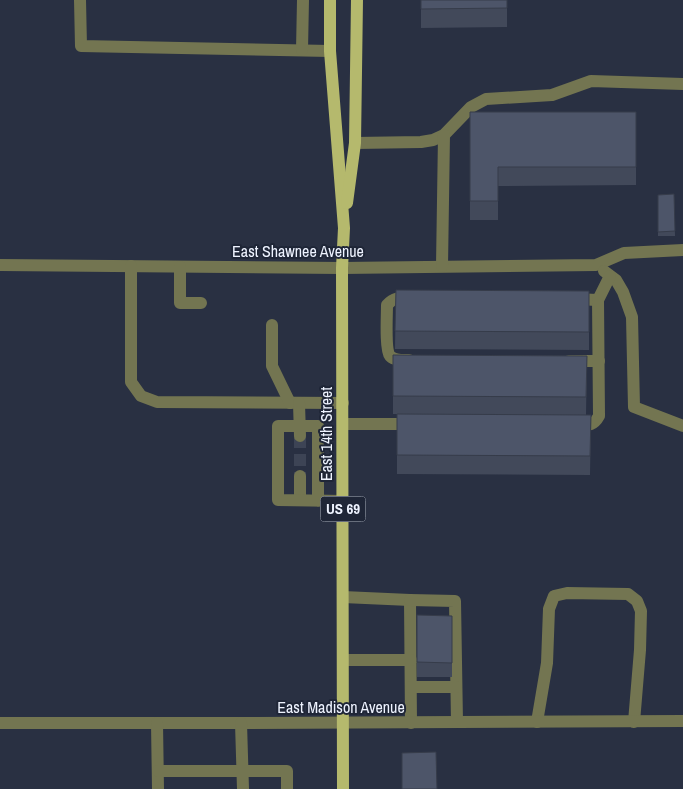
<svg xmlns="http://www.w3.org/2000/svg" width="683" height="789" font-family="'Archivo Narrow',sans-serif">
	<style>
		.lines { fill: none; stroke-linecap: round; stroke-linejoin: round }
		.minor-tunnel { stroke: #3d4455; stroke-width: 12; stroke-dasharray: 12 6; stroke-linecap: butt }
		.minor { stroke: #737551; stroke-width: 12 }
		.major { stroke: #b5b96d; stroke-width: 12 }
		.wall { fill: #42495a }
		.building { fill: #4d5569; stroke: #363c4a }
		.labels { text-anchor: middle; stroke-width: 4; stroke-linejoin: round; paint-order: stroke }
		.shield { fill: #1f2637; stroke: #b0b6c3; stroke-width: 1 }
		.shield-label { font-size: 15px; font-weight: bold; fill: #eef3ff }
		.street-label { font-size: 16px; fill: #eef3ff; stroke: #1f2637 }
	</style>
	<rect width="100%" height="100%" fill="#293042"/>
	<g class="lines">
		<path class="minor-tunnel" d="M300 436V476"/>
		<g class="minor">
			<path d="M80 0 81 46 330 51"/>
			<path d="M302 50 303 0"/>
			<path d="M355 143 421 142 433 140 444 135 471 107 486 99 552 95 591 81 683 84"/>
			<path d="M0 265 342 268 596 265 624 253 683 250"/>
			<path d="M131 266V382L141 396 157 402 343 403"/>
			<path d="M442 266 444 135"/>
			<path d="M180 267V303H201"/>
			<path d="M604 271 616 280 623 292 632 317 634 407 683 426"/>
			<path d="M573 299 598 300"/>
			<path d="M272 325V366L290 403"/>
			<path d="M409 360C403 360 395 361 390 356 385 350 387 314 387 305 395 296 402 298 413 298"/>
			<path d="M569 361H599"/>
			<path d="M299 403 300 436"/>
			<path d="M343 424H413"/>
			<path d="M575 425C587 425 593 427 599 416L598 300 610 276"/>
			<path d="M300 476V500"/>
			<path d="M318 501V426H278V500L343 501"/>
			<path d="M343 597 410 600 411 723"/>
			<path d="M410 600 455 601 457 722"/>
			<path d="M343 660H411"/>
			<path d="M411 687H456"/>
			<path d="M537 722 547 663 549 609 554 596 567 593 628 594 637 601 641 611 640 650 634 722"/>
			<path d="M0 723H241L683 721"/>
			<path d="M157 723 158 789"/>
			<path d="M241 723 243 789"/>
			<path d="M158 771H287V789"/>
		</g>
		<g class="major">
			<path d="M330 0V51L344 228 342 268 343 789"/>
			<path d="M347 203 355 143 357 0"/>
		</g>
	</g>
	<g class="wall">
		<path d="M421 0H507V27L421 28Z"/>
		<path d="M470 112H636V185L498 186V220H470Z"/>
		<path d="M674 194 675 236H658V195Z"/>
		<path d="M396 290 589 291V350L395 349Z"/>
		<path d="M393 355 587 356 586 415H591L590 475 397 474V414H393Z"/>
		<path d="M417 615 452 616V677H417Z"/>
	</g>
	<g class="building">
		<path d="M421 0H507V8L421 9Z"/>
		<path d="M470 112H636V167H498V201H470Z"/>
		<path d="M674 194 675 231 658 232V195Z"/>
		<path d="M396 290 589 291V332L395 331Z"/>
		<path d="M393 355 587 356 586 397 393 396Z"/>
		<path d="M397 414 591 415 590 456 397 455Z"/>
		<path d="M417 615 452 616V663L417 662Z"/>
		<path d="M436 752 437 789H402V753Z"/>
	</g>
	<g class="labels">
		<rect class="shield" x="320.5" y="496.5" width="45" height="25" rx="4"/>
		<g class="shield-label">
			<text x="343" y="514">US 69</text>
		</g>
		<g class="street-label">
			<text x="298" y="257">East Shawnee Avenue</text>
			<text transform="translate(326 434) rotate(-90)" y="6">East 14th Street</text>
			<text x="341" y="713">East Madison Avenue</text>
		</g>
	</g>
</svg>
